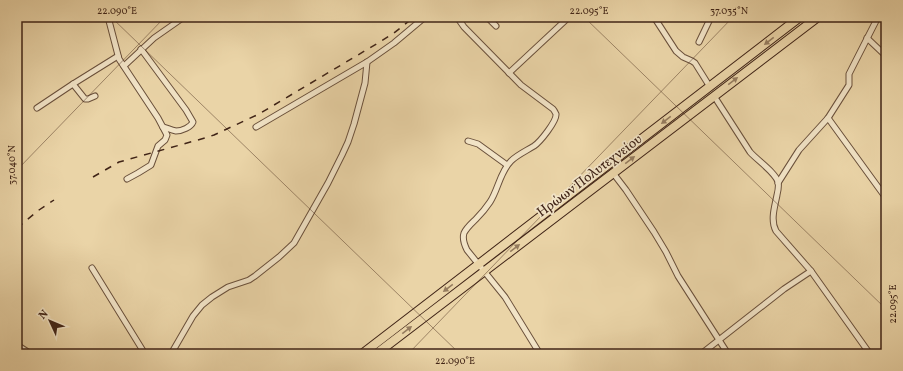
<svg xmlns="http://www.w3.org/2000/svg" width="903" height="371" font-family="Vollkorn,serif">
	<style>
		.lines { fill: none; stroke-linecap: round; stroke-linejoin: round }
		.minor-casing { stroke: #6a503b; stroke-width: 7 }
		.primary-casing { stroke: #402417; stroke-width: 10 }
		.minor { stroke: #f1e3c6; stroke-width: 5 }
		.primary { stroke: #ead4a7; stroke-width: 8 }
		.rail { stroke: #402417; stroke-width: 1.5; stroke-dasharray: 7 7; stroke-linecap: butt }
		.oneway { fill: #957c5f }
		.ticks { fill: none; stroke: #402417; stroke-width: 1; stroke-opacity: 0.45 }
		.labels { text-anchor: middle; stroke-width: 3.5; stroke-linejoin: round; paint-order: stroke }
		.street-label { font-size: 14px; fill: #402417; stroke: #f1e3c6 }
		.neatline { fill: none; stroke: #402417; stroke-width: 1.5 }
		.ticks-label { font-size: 10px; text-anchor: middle; fill: #402417 }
	</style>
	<rect width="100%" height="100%" fill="#ead4a7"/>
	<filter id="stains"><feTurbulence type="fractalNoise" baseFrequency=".005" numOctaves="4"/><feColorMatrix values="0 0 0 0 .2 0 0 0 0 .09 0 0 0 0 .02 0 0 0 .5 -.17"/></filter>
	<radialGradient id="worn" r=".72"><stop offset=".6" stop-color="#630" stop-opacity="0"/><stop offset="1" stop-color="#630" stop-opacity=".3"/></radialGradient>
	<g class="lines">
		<defs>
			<g id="minor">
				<path d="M108 17 119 59 158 118 167 135 165 140 158 146 151 165 138 173 127 179"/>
				<path d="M457 17 464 27 521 85 553 109C554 110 555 112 556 114 557 121 540 142 534 146 526 151 517 155 511 161 500 172 498 190 490 202 486 208 481 214 476 219 472 223 467 227 464 233 462 239 464 244 467 250L505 297 540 354"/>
				<path d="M487 17 496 26"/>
				<path d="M654 17 676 51 683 57 692 61 695 63 710 87"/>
				<path d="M867 38 886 56"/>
				<path d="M699 42 711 17"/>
				<path d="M141 49 186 110 193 122C191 127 182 131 176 131 171 130 167 128 163 127"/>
				<path d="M124 66 154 38 184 17"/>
				<path d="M509 73 569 17"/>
				<path d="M73 84 85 99H88L95 96"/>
				<path d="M714 96 750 152C757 160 776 173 778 182 779 186 778 191 777 195 775 206 770 220 776 231L811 271 870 354"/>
				<path d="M37 108 73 84 118 56"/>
				<path d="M828 118 886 198"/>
				<path d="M256 127 367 62 394 43 425 17"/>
				<path d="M468 141 478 144 507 165"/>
				<path d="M613 173 626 190 654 232 666 252 678 276 728 354"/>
				<path d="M778 183 799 150 828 118 849 85V74L878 17"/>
				<path d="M92 268 145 354"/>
				<path d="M17 345 31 354"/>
				<path d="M171 354 193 316 202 305 212 297 228 287 249 280 255 276 279 257 294 243 328 183 342 155 348 142 354 124 365 83 367 62"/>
				<path d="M701 354 784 289 811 271"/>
			</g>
			<g id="primary">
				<path d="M362 354 800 17"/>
				<path d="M376 354 818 17"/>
			</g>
		</defs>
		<use href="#minor" class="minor-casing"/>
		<use href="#primary" class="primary-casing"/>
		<use href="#minor" class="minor"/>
		<use href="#primary" class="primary"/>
		<g class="rail">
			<path d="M93 177 119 162 205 138 214 135 259 114 378 43 394 33 414 17"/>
			<path d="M17 228 39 210 54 200"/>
		</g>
	</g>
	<defs><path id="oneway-solid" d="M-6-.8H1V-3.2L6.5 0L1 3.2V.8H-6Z"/></defs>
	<g class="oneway">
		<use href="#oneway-solid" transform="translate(769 41) rotate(142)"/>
		<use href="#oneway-solid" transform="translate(733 81) rotate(-37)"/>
		<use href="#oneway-solid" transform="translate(666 120) rotate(142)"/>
		<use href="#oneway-solid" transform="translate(630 160) rotate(-37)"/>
		<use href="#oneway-solid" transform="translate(515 248) rotate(-37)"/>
		<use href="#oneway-solid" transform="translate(448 288) rotate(143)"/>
		<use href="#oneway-solid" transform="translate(407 330) rotate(-38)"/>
	</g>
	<path class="ticks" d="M111 17 460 354M584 17 886 309M17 170 165 17M408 354 733 17"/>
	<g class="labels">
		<g class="street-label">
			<text transform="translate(589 175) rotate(-37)" y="5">Ηρώων Πολυτεχνείου</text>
		</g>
	</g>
	<rect width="903" height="371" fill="none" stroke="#ead4a7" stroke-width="44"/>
	<g transform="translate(50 321) rotate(314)" stroke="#f1e3c6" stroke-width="3" paint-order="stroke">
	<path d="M0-3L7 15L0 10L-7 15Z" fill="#402417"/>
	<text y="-6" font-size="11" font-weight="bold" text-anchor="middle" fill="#402417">N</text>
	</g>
	<rect x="22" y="22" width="859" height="327" class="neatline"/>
	<g class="ticks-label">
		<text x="117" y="14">22.090°E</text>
		<text x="589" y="14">22.095°E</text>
		<text x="729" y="14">37.035°N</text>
		<text transform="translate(11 165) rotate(-90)" y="4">37.040°N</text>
		<text transform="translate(892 304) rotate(-90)" y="4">22.095°E</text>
		<text x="455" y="364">22.090°E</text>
	</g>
	<rect width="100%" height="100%" filter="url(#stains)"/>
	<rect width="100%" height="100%" fill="url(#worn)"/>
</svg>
